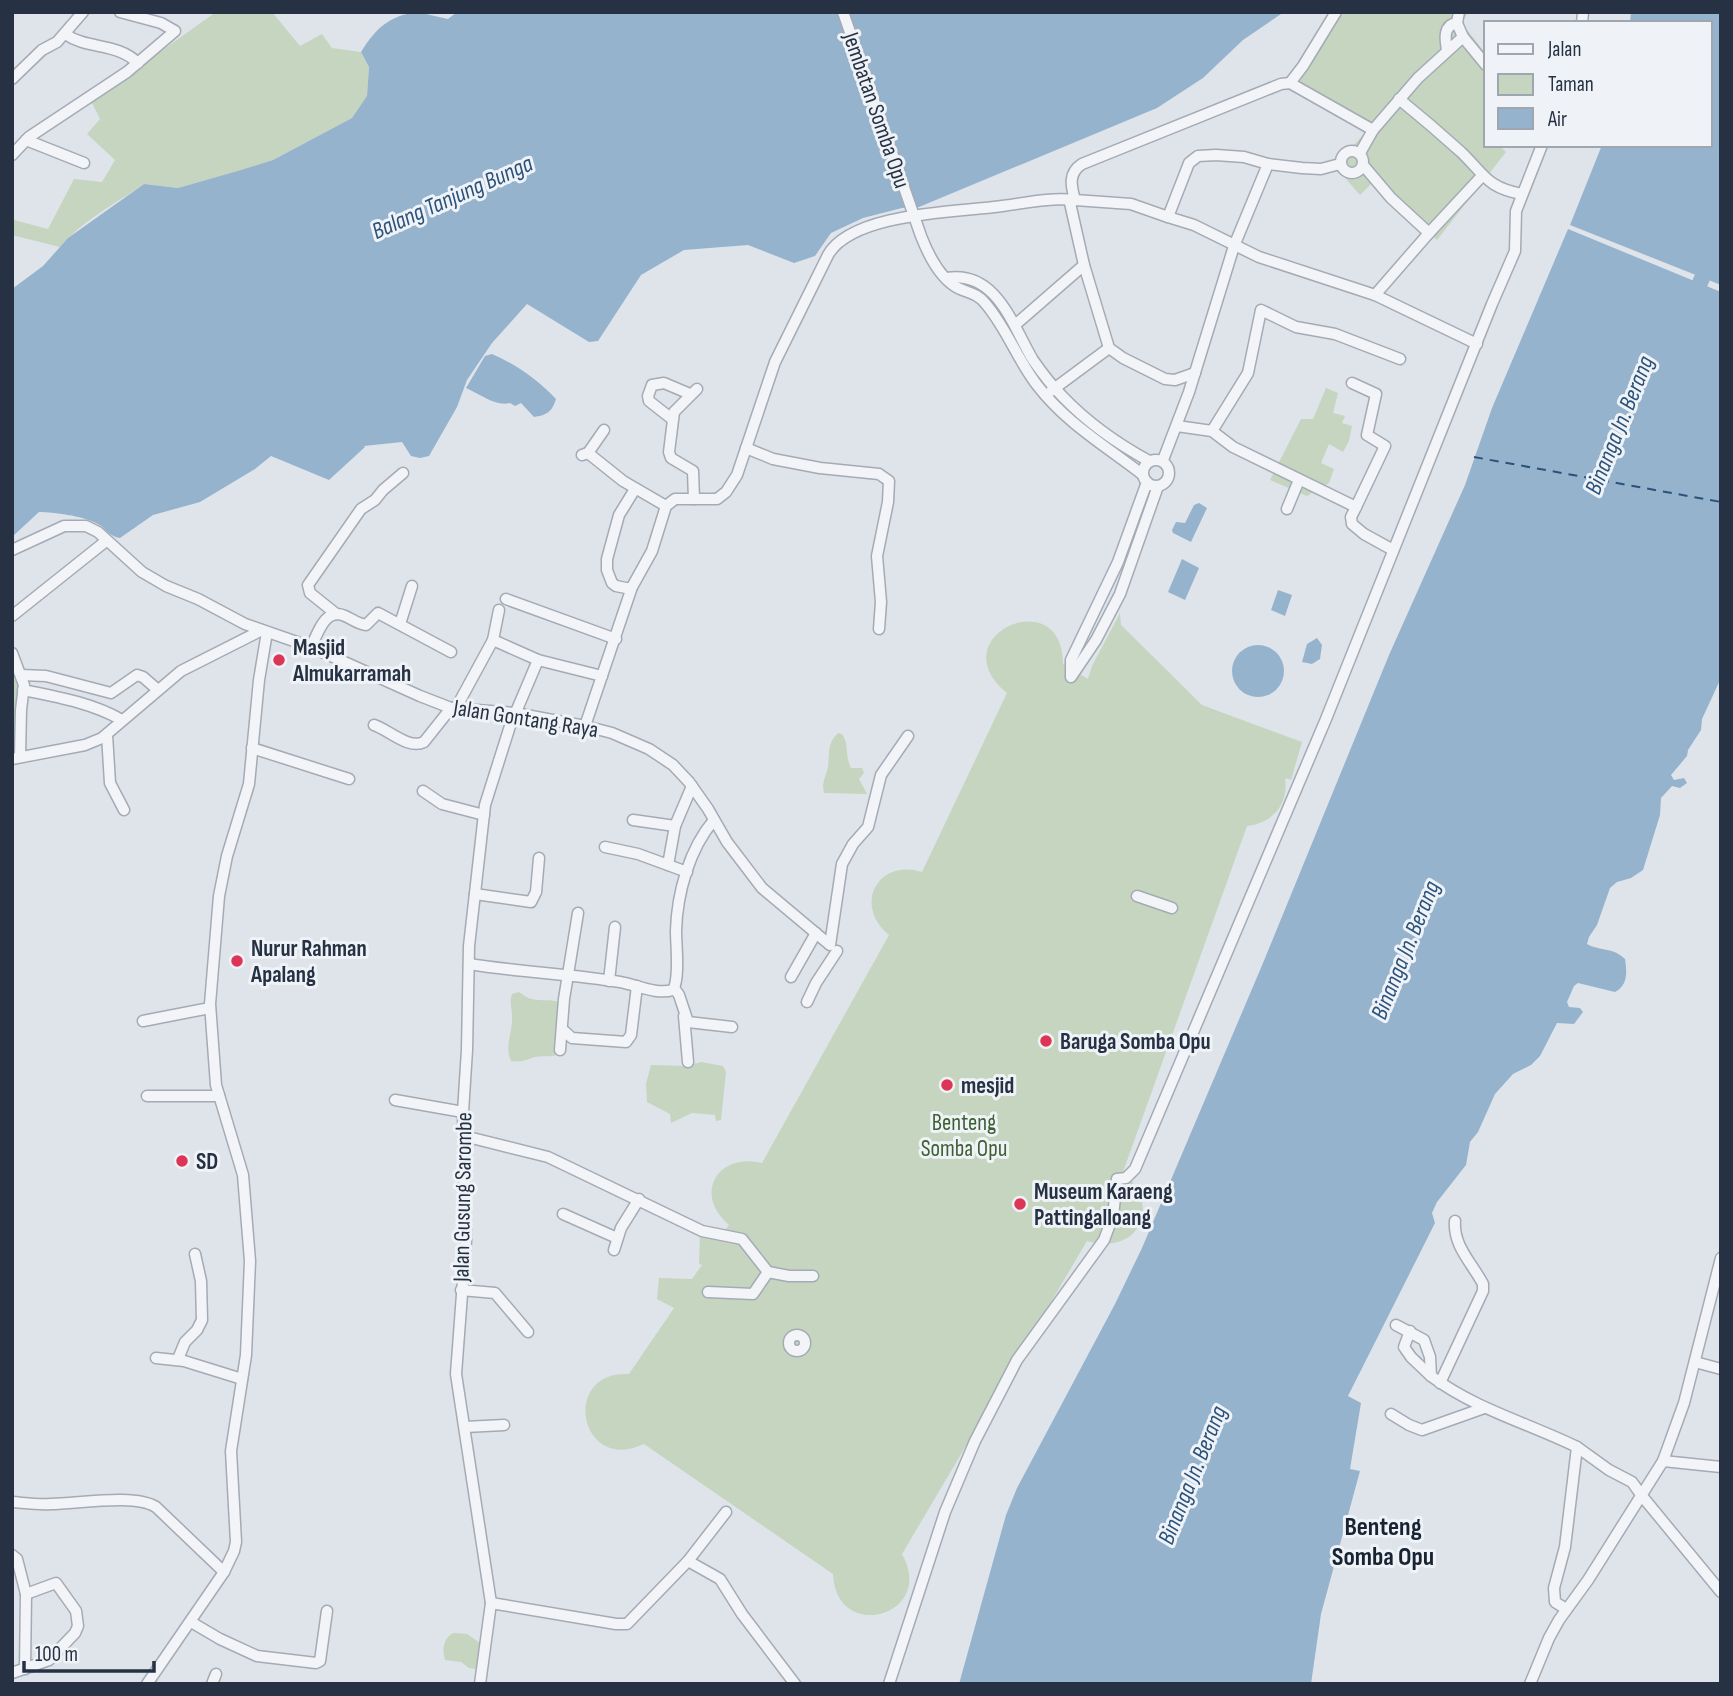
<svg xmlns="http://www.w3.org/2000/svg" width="1733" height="1696" font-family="'Sofia Sans Condensed',sans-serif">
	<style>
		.green { fill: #c5d5bf }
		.water { fill: #96b3ce }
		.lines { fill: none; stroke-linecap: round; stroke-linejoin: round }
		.river { stroke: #96b3ce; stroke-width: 16 }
		.ferry { stroke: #2b527b; stroke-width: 2; stroke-dasharray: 9 7; stroke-linecap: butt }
		.minor-casing { stroke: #a4abb5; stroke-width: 13 }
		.minor { stroke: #f2f4f8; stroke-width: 10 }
		.poi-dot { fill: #dd3556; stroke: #eff3f7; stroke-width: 2.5 }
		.labels { text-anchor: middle; stroke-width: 6; stroke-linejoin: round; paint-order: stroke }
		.street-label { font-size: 23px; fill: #263243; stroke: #eff3f7 }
		.poi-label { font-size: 23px; font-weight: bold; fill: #263243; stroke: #eff3f7; text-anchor: start }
		.park-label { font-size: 23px; fill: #3c6032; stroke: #eff3f7 }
		.water-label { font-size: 24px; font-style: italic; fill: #2b527b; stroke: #eff3f7 }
		.quarter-label { font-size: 26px; font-weight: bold; fill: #182333; stroke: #eff3f7 }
	</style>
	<rect width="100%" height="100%" fill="#dfe4ea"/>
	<g class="green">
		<path d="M216 12H272L300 46 322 34 332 48 361 52 369 67 367 97 352 118 273 160 241 170 178 188 144 184C116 203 82 221 60 247L12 235 14 220 48 229 74 179 102 182 115 160 87 134 100 119 91 101Z"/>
		<path d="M1342 12H1469L1461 22 1486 54V145H1499L1506 152 1437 240 1375 180 1360 195 1339 171 1335 156 1353 146 1365 133 1295 89Z"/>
		<path d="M1326 388 1338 393 1333 413 1345 416 1342 423 1352 426 1349 441 1343 452 1329 444 1321 463 1334 469 1329 483 1307 496 1270 480 1301 419H1313Z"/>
		<path d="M1120 613 1121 625 1202 705 1302 742 1291 780 1285 778C1289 804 1273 823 1247 826L1123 1172C1163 1207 1138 1256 1087 1241L902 1554C937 1616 836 1644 833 1574L644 1444C579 1475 560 1370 629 1374L674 1308 657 1299 659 1278 692 1279 702 1265 699 1264 700 1233 721 1236 729 1225C693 1195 717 1152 762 1163L889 935C853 906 877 858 922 872L1007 693C938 637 1063 580 1063 664L1088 679 1092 666Z"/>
		<path d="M12 676 22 689 19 754 12 760Z"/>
		<path d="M838 733 842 734C850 746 844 754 851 768H862L864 773 859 779 867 794 824 793C822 784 824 780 827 771 831 757 825 745 838 733Z"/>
		<path d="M519 992C536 1006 545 996 562 1003L559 1054C550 1058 543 1055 535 1057 525 1059 524 1063 511 1061 504 1045 513 1033 512 1016 512 1008 509 1002 512 994Z"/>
		<path d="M701 1062 723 1066 726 1072 721 1120 716 1121 715 1115 692 1113 671 1123 670 1114 647 1102 646 1084 651 1065 686 1066Z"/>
		<path d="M453 1633 467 1634 480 1643 482 1648 477 1669 469 1668 461 1662 445 1660C442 1649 443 1639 453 1633Z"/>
	</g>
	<g class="water">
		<path d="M417 12 448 19 457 12H1284L1243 40 1203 78 1157 108 919 207 902 208 863 218 831 233 815 256 794 263 748 245 684 250 641 275 598 341 589 342 527 304 492 343 467 380 457 407 429 456 420 458 411 456 402 442 364 446 365 447 329 480 271 456 255 469 200 502 153 515 120 538C106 535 107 528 96 523 82 516 54 512 39 512L12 537V289L43 266 68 238 144 184 178 188 241 170 273 160 352 118 367 96 369 67 361 52C376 28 389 16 417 12Z"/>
		<path d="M1631 12H1721V285L1570 225 1602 145H1710V23H1630Z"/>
		<path d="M1568 229 1721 292V678L1702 719 1701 730 1688 750 1687 756 1671 775 1674 780 1684 778 1687 783 1680 788 1672 786 1661 798 1660 815 1643 870 1631 878 1617 882 1610 888 1597 925 1589 937 1587 944C1599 951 1613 947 1625 959 1627 972 1628 985 1615 992L1578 983 1574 986 1567 1002 1569 1007 1580 1008 1583 1012 1574 1024 1557 1023 1540 1056 1531 1065 1513 1074 1495 1094 1478 1132 1470 1142 1466 1165 1437 1202 1432 1213 1435 1223 1348 1396 1361 1403 1350 1469 1360 1471 1321 1614 1311 1684H959L1006 1515 1017 1488 1115 1304 1142 1248 1263 963 1389 655 1465 485 1492 408Z"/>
		<path d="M492 354C517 365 537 379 556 399 552 412 547 415 534 417L521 403 515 406 510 403C496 407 480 394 466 388L485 356Z"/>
		<path d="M1199 503 1207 508 1191 542 1173 533 1172 530 1176 522 1185 523 1194 505Z"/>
		<path d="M1182 559 1199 568 1185 600 1168 592Z"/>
		<path d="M1278 590 1292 595 1285 616 1271 610Z"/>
		<path d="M1317 638 1322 645 1320 659 1312 664 1302 662 1307 644Z"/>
		<circle cx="1258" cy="671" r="26"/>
	</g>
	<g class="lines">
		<path class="river" d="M1692 302 1721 233"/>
		<path class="ferry" d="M1474 457 1721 502"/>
		<defs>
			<g id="minor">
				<path d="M843 12 921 236C928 254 939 278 958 288 968 293 977 293 985 303 1006 327 1017 359 1037 385 1066 423 1106 446 1143 475"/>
				<path d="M1459 12 1457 23 1463 37"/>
				<path d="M1582 23 1583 12"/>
				<path d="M65 34C88 50 116 42 138 63"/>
				<path d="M1447 50C1445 39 1443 25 1457 23"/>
				<path d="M12 79 42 50 57 42 83 12"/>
				<path d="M1290 83 1303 66 1336 12"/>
				<path d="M1399 99C1420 116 1441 134 1461 152 1484 174 1487 188 1522 194"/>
				<path d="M26 140 84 163"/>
				<circle cx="1352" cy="162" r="11"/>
				<path d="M1360 153 1373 130"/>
				<path d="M12 155 29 137 127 72 175 31 161 23 120 12"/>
				<path d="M1168 217 1194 225 1259 257 1375 295 1429 233 1391 198 1363 165"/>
				<path d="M1429 233 1482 176"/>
				<path d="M947 278C997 270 1013 327 1033 360 1042 373 1052 386 1063 397 1088 423 1118 444 1149 461"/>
				<path d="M1375 295 1477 344"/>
				<path d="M1015 325 1084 265"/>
				<path d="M1195 373 1175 380 1165 379 1123 358 1109 348 1084 265 1070 203 1075 200 1131 204 1168 217 1189 163 1198 156 1216 155 1244 157 1268 164 1302 168 1321 169 1340 164"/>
				<path d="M1352 383 1376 394 1367 435 1385 446 1356 507"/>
				<path d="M1051 391 1109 348"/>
				<path d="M672 419 649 401 648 396 652 385 664 383 690 394"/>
				<path d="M1177 426 1212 431 1233 447 1356 507 1351 517 1352 524 1364 534 1393 550"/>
				<path d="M1212 431 1248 373 1261 310 1296 327 1335 334 1400 359"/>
				<path d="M746 448 773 459 820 468 879 474 889 481 888 502 877 556 881 602 879 629"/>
				<path d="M588 453 604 430"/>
				<path d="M582 455 588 453 623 481 666 506"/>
				<circle cx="1156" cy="473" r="13"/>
				<path d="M1163 460 1189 392 1234 246 1268 164"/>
				<path d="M694 499 693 471 671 458 669 452 674 412 697 389"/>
				<path d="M1287 509 1299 480"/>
				<path d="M12 550 64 526H86L98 532 142 572 166 586 198 599 245 624 311 647 420 696 451 708 515 713 585 726 612 733 649 749 673 765 689 782 708 809 727 842 762 888 830 945 842 864 853 844 868 827 881 775 908 736"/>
				<path d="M631 589 616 586 612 583 607 570V559L619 515 635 489"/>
				<path d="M506 599 616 639"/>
				<path d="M335 613 310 593 308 585 361 509 375 500 383 490 403 473"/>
				<path d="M12 616 106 541"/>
				<path d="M400 624 412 586"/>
				<path d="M493 640 499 610"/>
				<path d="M311 647C318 633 325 607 345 616 352 619 358 624 366 625L378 613 451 652"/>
				<path d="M12 653 24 685 21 710 20 756"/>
				<path d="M21 675 46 676 111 693 137 675 143 677 158 690"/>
				<path d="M1071 676V660L1118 562 1147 482"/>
				<path d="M1071 677 1096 640 1120 594 1158 486"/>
				<path d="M23 690C58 697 92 703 122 720"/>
				<path d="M456 708 493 640 538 660 602 676"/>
				<path d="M374 725C389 730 409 750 424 742L451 708"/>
				<path d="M585 726 632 587 652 551 666 506 675 499H717L726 492 737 475 775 362 828 255C851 214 951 212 994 207 1022 204 1047 197 1075 200 1071 186 1068 173 1082 164L1281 84 1290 83 1373 130 1418 78 1463 37 1486 65"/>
				<path d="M107 735 110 783 124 810"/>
				<path d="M252 748 349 779"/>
				<path d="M12 759 85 745 102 738 181 671 262 630"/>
				<path d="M423 791 442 804 484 815"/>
				<path d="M633 820 675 826"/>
				<path d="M605 847 638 854 687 872"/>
				<path d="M668 865 675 826 692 786"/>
				<path d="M475 894 531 902 536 892 539 858"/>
				<path d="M1137 896 1172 908"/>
				<path d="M469 964C519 972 570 974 620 982 637 985 656 995 673 990 680 978 676 946 676 931 677 894 689 849 714 820"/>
				<path d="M791 977 816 933"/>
				<path d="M609 981 615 927"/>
				<path d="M674 988 679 995 688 1022 732 1027"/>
				<path d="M807 1002 816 983 837 951"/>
				<path d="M684 1016 688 1062"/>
				<path d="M143 1021 210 1008"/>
				<path d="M563 1030 572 1038 626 1042 631 1035 637 986"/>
				<path d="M560 1050 564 999 578 913"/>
				<path d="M147 1096H219"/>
				<path d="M395 1100 463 1112"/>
				<path d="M464 1136 548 1157 702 1231 742 1239 768 1272 789 1276H813"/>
				<path d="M563 1214 617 1238"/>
				<path d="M614 1250 621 1228 639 1199"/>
				<path d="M461 1290 495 1293 528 1332"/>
				<path d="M708 1292 753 1294 768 1272"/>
				<path d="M1396 1325 1424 1340 1430 1357 1431 1376C1475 1409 1528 1423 1577 1447L1565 1547 1554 1588 1555 1602 1566 1609"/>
				<path d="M1410 1331 1404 1347 1411 1357 1431 1376"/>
				<circle cx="797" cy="1343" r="8"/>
				<path d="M156 1358 184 1361 242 1379"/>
				<path d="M178 1359 185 1342 197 1330 202 1320 201 1281 195 1254"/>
				<path d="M1695 1362 1721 1369"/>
				<path d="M1440 1383 1483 1291V1284C1472 1263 1453 1246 1455 1221"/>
				<path d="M1391 1414 1409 1425 1422 1430 1484 1408"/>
				<path d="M465 1427 504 1425"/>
				<path d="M1577 1447 1609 1470 1632 1482 1642 1496 1721 1592"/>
				<path d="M1663 1461 1721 1467"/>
				<path d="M12 1502C25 1503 38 1505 51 1504 77 1504 135 1493 156 1507L224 1572"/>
				<path d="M12 1555 17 1559 26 1594 25 1669"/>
				<path d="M688 1561 720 1579 742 1614 795 1684"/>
				<path d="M491 1603 616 1624H627L688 1561 726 1512"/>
				<path d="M191 1622 220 1639 257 1656 316 1663 320 1661 327 1611"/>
				<path d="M12 1673 49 1660 75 1633 78 1626 76 1611 56 1583 26 1594"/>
				<path d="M147 1684 224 1572 234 1551 236 1542 231 1451 246 1355 250 1261 243 1175 216 1085 210 1004 219 896 227 856 249 784 259 680 267 632"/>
				<path d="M212 1684 216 1674"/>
				<path d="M480 1684 491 1603 456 1374 466 1241 463 1112 467 1050 469 946 485 805 510 726 538 660"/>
				<path d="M889 1684 945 1512 975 1441 1017 1360 1104 1240 1113 1216 1117 1179 1126 1178 1135 1169 1326 719 1492 304 1515 251 1516 211 1542 145"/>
				<path d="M1530 1684 1549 1638 1559 1620 1588 1580 1663 1461 1684 1403 1721 1258"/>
			</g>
		</defs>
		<use href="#minor" class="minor-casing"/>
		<use href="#minor" class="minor"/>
	</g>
	<g class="poi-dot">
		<circle cx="279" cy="660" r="7"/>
		<circle cx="237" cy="961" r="7"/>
		<circle cx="1046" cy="1041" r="7"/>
		<circle cx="947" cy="1085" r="7"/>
		<circle cx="182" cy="1161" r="7"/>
		<circle cx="1020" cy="1204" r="7"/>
	</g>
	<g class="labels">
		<g class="street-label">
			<text transform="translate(877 110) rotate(71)" y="8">Jembatan Somba Opu</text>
			<text transform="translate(526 718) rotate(9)" y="8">Jalan Gontang Raya</text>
			<text transform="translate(462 1197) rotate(-89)" y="8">Jalan Gusung Sarombe</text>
		</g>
		<g class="poi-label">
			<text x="293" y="655">Masjid<tspan x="293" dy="26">Almukarramah</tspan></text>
			<text x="251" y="956">Nurur Rahman<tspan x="251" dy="26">Apalang</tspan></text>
			<text x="1060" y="1049">Baruga Somba Opu</text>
			<text x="961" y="1093">mesjid</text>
			<text x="196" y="1169">SD</text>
			<text x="1034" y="1199">Museum Karaeng<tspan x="1034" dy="26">Pattingalloang</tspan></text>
		</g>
		<g class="park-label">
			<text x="964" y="1130">Benteng<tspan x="964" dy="26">Somba Opu</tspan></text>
		</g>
		<g class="water-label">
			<text transform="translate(452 197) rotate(-24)" y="8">Balang Tanjung Bunga</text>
			<text transform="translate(1619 425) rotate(-68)" y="8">Binanga Jn. Berang</text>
			<text transform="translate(1405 950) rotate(-68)" y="8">Binanga Jn. Berang</text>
			<text transform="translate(1192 1475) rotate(-68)" y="8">Binanga Jn. Berang</text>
		</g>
		<g class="quarter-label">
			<text x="1383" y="1535">Benteng<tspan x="1383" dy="30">Somba Opu</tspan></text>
		</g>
	</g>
	<rect width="1733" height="1696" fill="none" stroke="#263243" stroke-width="28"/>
	<rect x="1484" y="21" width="228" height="126" fill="#eff3f7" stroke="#9fa6af" stroke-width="2"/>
	<rect x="1498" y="44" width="35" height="10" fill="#f2f4f8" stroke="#9fa6af" stroke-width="2"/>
	<text x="1548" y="56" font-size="21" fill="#263243">Jalan</text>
	<rect x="1498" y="74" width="35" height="21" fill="#c5d5bf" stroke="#9fa6af" stroke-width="2"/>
	<text x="1548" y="91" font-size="21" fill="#263243">Taman</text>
	<rect x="1498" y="108" width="35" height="21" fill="#96b3ce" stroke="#9fa6af" stroke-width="2"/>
	<text x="1548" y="126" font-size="21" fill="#263243">Air</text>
	<path d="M24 1661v10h130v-10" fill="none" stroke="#263243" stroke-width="3.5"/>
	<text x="35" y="1661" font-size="21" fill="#263243" stroke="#eff3f7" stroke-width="5" paint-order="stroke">100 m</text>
</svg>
